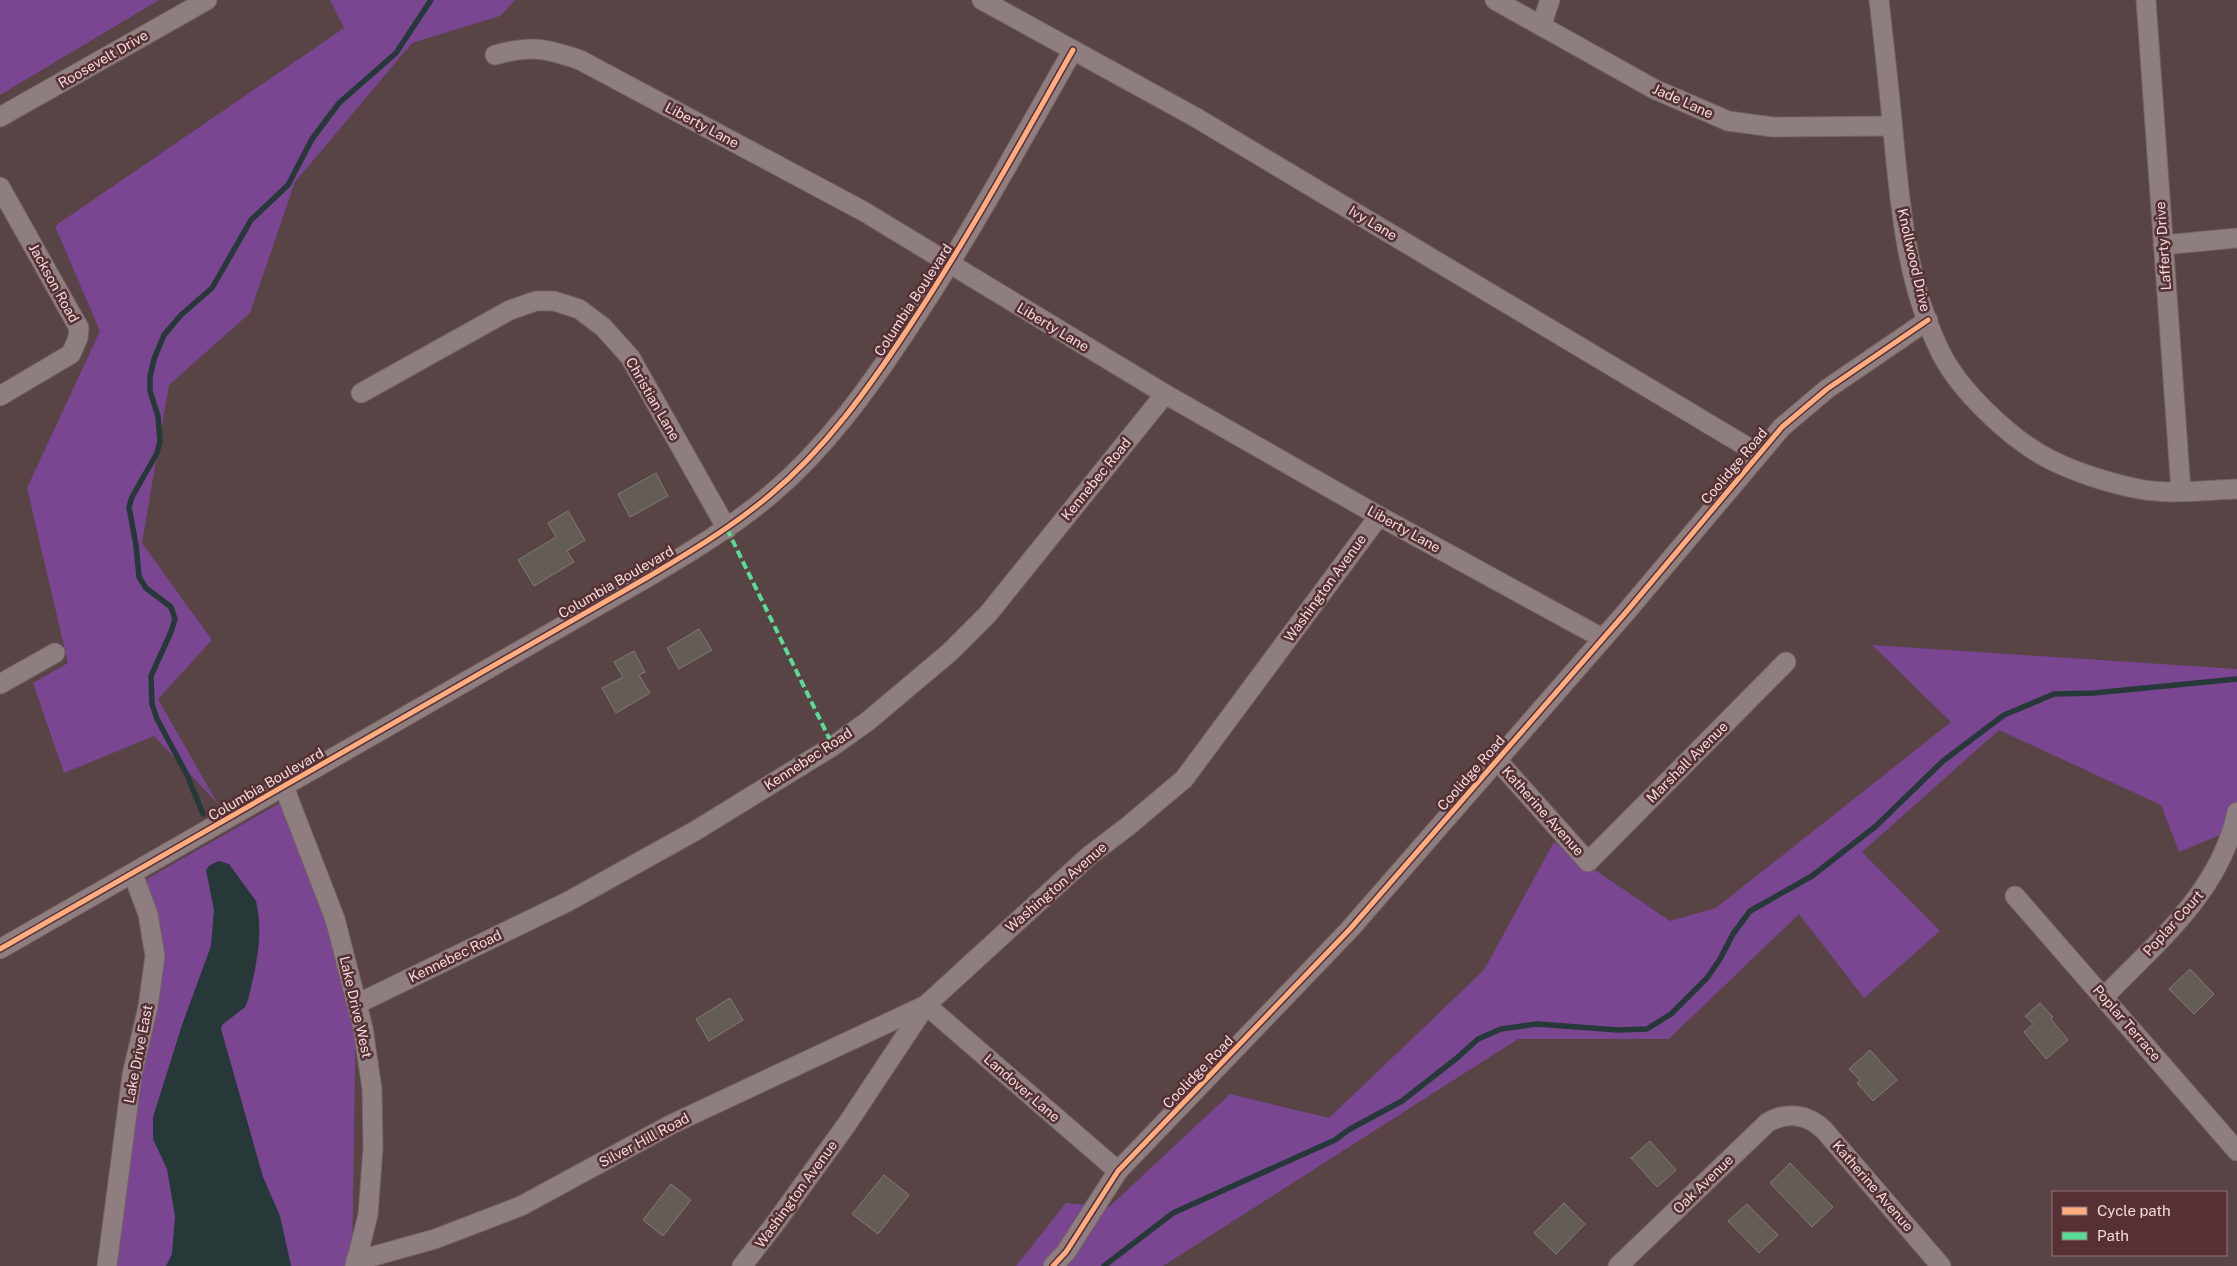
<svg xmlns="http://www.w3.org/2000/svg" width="2237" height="1266" font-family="'Public Sans',sans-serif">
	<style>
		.green { fill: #7a4691 }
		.water { fill: #263938 }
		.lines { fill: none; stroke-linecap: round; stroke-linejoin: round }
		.stream { stroke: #263938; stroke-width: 5.5 }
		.building { fill: #635c57; stroke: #817b75 }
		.street-casing { stroke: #746163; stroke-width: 21 }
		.street { stroke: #8e7e80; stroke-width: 19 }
		.quiet { stroke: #5adb95; stroke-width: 4; stroke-dasharray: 8 4; stroke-linecap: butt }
		.cycleway-casing { stroke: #553034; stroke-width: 8 }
		.cycleway { stroke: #ffac80; stroke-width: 5 }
		.labels { text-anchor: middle; stroke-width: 5; stroke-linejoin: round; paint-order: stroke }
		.street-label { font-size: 14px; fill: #f4dbdd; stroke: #553034 }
	</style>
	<rect width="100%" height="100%" fill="#584345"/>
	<g class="green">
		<path d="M0 0H159L0 95Z"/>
		<path d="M330 0H515L500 16 412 43 295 182 250 313 169 385 142 543 212 640 158 699 218 804 154 736 64 773 33 683 68 663 27 488 100 331 55 226 344 28Z"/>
		<path d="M1872 645 2237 669V828L2179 852 2161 805 1999 730 1862 852 1940 931 1864 998 1799 914 1669 1039H1518L1163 1266H1016L1066 1203 1109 1207 1230 1094 1329 1118 1484 970 1554 842 1670 921 1716 908 1951 722Z"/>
		<path d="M292 796 356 1000 352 1266H98L159 968 147 879Z"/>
	</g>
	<path class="water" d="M219 861 229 864 256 901C264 935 256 967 248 1000L245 1007 222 1025 221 1029 263 1177 280 1216 291 1266H166L172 1254 175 1216 167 1169 153 1139V1117L182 1025 211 946 214 910 206 870 210 865Z"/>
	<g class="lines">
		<g class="stream">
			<path d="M203 814 187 775 157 719 152 704 151 676 171 632 175 619 171 607 146 588 139 577 136 545 129 507 132 497 157 453 160 441 158 416 150 391V377L154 359 164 335 181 315 212 288 251 220 288 185 312 139 339 103 396 53 431 0"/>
			<path d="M1104 1266 1173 1213 1335 1140 1350 1129 1402 1101 1457 1058 1478 1039 1501 1029 1537 1024 1618 1030 1647 1029 1671 1014 1707 978 1720 959 1733 934 1750 911 1812 876 1876 826 1943 761 2004 715 2054 694 2094 693 2237 679"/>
		</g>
	</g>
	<g class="building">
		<path d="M656 473 668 496 630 517 618 494Z"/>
		<path d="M568 511 585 540 567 551 574 562 534 586 518 560 556 537 548 523Z"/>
		<path d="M699 629 712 650 679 669 667 648Z"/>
		<path d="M634 651 645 672 639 675 650 693 616 713 602 688 623 677 614 662Z"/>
		<path d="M2190 969 2214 994 2194 1014 2169 989Z"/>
		<path d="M730 998 743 1020 709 1041 696 1019Z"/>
		<path d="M2040 1003 2053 1017 2051 1019 2068 1040 2046 1059 2024 1032 2033 1024 2025 1016Z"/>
		<path d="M1870 1050 1897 1080 1873 1101 1857 1083 1860 1080 1849 1069Z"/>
		<path d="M1650 1141 1676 1170 1657 1187 1631 1158Z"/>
		<path d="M1790 1163 1833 1207 1812 1227 1770 1183Z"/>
		<path d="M884 1175 909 1195 878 1234 852 1214Z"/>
		<path d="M671 1184 691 1200 663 1236 643 1220Z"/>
		<path d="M1564 1203 1585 1224 1556 1254 1534 1233Z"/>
		<path d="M1747 1204 1778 1235 1759 1253 1728 1221Z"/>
	</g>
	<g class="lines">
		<defs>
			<g id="street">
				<path d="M982 0 1195 117 1759 454"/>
				<path d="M1495 0 1654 89 1728 121 1773 127 1892 126"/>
				<path d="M1879 0C1884 44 1889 88 1893 131 1900 207 1907 287 1942 355 1960 390 2006 434 2040 454 2067 470 2108 483 2139 489 2168 495 2207 490 2237 489"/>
				<path d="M2146 0 2181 491"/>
				<path d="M1541 26 1550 0"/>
				<path d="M495 55C531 45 545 48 580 60L863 211 1165 394 1379 516 1602 638"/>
				<path d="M0 117 207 0"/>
				<path d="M0 187 79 328 78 338 71 354 0 396"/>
				<path d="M2163 245 2237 238"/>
				<path d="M361 393 510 310 536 301H554L579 309 603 327 630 357 727 529"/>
				<path d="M0 684 55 653"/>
				<path d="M1497 760 1588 862 1786 662"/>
				<path d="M284 787 335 919 363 1028 372 1089 373 1148 368 1215 355 1266"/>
				<path d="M2015 896 2237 1151"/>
				<path d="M0 949 648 577C690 552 732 527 770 495 825 449 868 389 907 330 967 240 1019 145 1073 50"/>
				<path d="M2104 997C2158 941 2220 892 2237 812"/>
				<path d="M357 1004 569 901 695 831 833 746 868 721 950 652 988 614 1165 394"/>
				<path d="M356 1261 435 1239 521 1206 672 1124 926 1005 1118 1171"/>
				<path d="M107 1266 132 1075 148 1007 155 956 148 914 133 874"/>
				<path d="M742 1266 774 1225 847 1124 926 1005 1090 855 1127 827 1184 779 1379 516"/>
				<path d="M1053 1266 1066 1252 1118 1171 1350 929 1627 611 1782 427 1827 389 1928 320"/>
				<path d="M1618 1266 1767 1123C1786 1111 1808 1114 1824 1130L1941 1266"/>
			</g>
		</defs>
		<use href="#street" class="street-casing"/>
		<use href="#street" class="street"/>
		<path class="quiet" d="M727 529 833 746"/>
		<defs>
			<g id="cycleway">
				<path d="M0 949 648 577C690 552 732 527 770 495 825 449 868 389 907 330 967 240 1019 145 1073 50"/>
				<path d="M1053 1266 1066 1252 1118 1171 1350 929 1627 611 1782 427 1827 389 1928 320"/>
			</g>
		</defs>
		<use href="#cycleway" class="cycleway-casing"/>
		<use href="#cycleway" class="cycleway"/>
	</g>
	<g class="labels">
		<g class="street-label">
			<text transform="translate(103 59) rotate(-30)" y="5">Roosevelt Drive</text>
			<text transform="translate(1683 101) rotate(24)" y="5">Jade Lane</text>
			<text transform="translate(702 125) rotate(28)" y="5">Liberty Lane</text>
			<text transform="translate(1373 223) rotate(31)" y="5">Ivy Lane</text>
			<text transform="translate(2163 246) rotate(-94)" y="5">Lafferty Drive</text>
			<text transform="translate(1914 260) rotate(77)" y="5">Knollwood Drive</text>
			<text transform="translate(54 283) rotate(61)" y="5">Jackson Road</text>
			<text transform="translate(913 300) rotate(-57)" y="5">Columbia Boulevard</text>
			<text transform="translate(1053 327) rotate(31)" y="5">Liberty Lane</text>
			<text transform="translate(653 399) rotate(60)" y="5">Christian Lane</text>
			<text transform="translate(1734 466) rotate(-50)" y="5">Coolidge Road</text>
			<text transform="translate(1096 479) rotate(-51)" y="5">Kennebec Road</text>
			<text transform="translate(1404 529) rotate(29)" y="5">Liberty Lane</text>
			<text transform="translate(616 582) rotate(-30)" y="5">Columbia Boulevard</text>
			<text transform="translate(1325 588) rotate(-54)" y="5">Washington Avenue</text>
			<text transform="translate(808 759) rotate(-33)" y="5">Kennebec Road</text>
			<text transform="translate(1687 762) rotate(-45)" y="5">Marshall Avenue</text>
			<text transform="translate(1471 773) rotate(-49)" y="5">Coolidge Road</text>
			<text transform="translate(266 784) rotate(-30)" y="5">Columbia Boulevard</text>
			<text transform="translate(1543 811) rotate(48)" y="5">Katherine Avenue</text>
			<text transform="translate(1056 887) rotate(-41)" y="5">Washington Avenue</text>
			<text transform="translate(2173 923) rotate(-48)" y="5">Poplar Court</text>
			<text transform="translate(455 956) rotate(-26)" y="5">Kennebec Road</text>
			<text transform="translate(356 1007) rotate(77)" y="5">Lake Drive West</text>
			<text transform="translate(2127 1023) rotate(49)" y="5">Poplar Terrace</text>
			<text transform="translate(138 1054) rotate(-79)" y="5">Lake Drive East</text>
			<text transform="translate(1198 1072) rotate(-46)" y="5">Coolidge Road</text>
			<text transform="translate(1022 1088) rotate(41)" y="5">Landover Lane</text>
			<text transform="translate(644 1140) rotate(-28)" y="5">Silver Hill Road</text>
			<text transform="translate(1703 1184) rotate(-44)" y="5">Oak Avenue</text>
			<text transform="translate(1873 1186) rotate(49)" y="5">Katherine Avenue</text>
			<text transform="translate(796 1194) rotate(-54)" y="5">Washington Avenue</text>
		</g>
	</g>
	<rect x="2052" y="1191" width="175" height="65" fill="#553034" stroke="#957478"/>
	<rect x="2062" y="1207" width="25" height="8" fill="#ffac80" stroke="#957478"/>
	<text x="2097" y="1216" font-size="15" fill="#f4dbdd">Cycle path</text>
	<rect x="2062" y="1232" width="25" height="8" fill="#5adb95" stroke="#957478"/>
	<text x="2097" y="1241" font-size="15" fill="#f4dbdd">Path</text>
</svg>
